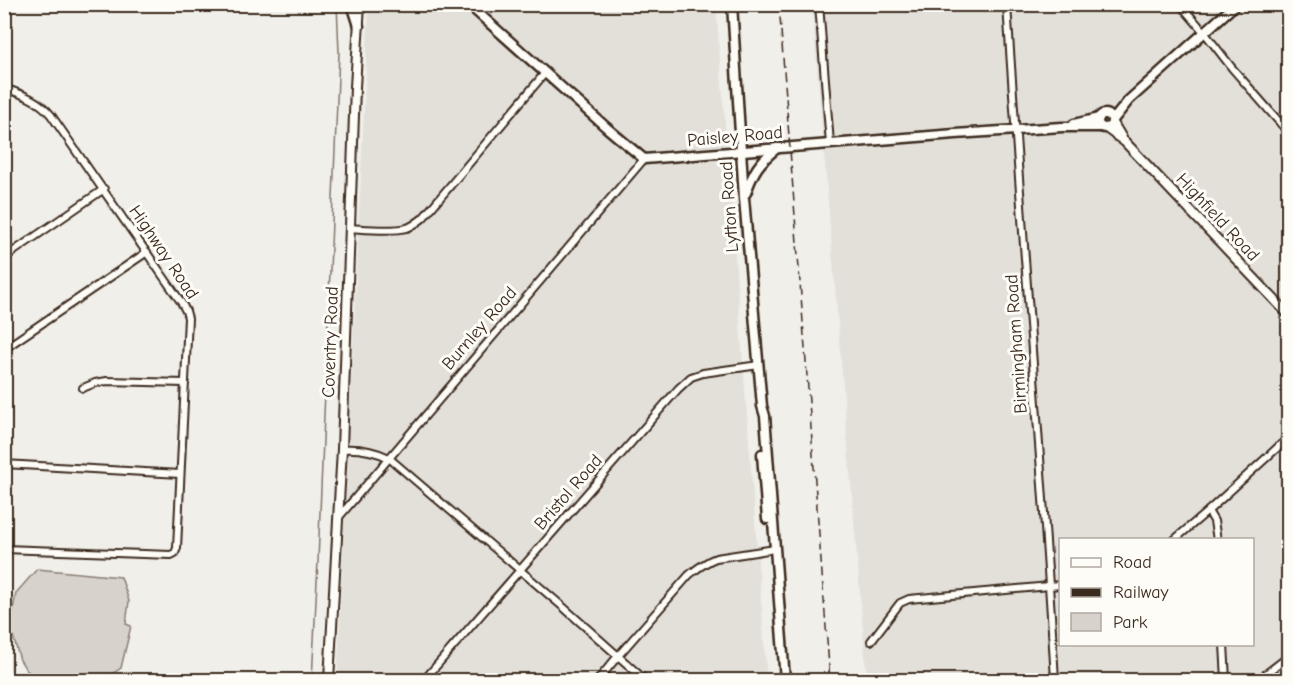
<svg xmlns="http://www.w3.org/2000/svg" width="1293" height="685" font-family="'Comic Neue',sans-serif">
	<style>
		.built { fill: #e3e0da; fill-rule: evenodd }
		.green { fill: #d7d2cc; stroke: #897e75; stroke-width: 1.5 }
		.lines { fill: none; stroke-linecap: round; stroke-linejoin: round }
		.stream { stroke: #80746b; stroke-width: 1.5 }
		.minor-casing { stroke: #3b2a1e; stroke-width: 10 }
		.tertiary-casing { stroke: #3b2a1e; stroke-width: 12 }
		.secondary-casing { stroke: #3b2a1e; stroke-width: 13 }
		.minor { stroke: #fdfcf7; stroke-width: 6 }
		.tertiary { stroke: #fdfcf7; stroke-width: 8 }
		.secondary { stroke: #fdfcf7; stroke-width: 8 }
		.rail { stroke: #3b2a1e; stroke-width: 1.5; stroke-dasharray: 9 4.5; stroke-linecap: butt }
		.labels { text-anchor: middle; stroke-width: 6; stroke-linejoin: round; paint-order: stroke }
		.street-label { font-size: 18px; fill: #3b2a1e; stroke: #fdfcf7 }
	</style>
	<rect width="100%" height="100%" fill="#f1efea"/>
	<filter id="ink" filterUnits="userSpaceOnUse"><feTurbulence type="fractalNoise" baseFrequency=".0167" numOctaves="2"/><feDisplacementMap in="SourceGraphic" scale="12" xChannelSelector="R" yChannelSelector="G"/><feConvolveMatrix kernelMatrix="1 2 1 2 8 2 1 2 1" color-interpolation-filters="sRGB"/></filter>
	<g filter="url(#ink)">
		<g class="built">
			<path d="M369 5H716L767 680H337Z"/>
			<path d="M812 5H1288V680H867ZM1060 540H1252V644H1060Z"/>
		</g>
		<path class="green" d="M37 569 121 577 129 601 126 624 131 626 121 668 103 680H44L27 671 20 660 10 626 16 593Z"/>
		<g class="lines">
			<path class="stream" d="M312 680 318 561 339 53 337 4"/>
			<defs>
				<g id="minor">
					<path d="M819 4 830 144"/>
					<path d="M1007 4C1021 230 1042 455 1055 680"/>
					<path d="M1180 4 1204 32 1232 68 1288 132"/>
					<path d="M4 88C22 94 39 100 51 115L181 302 186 311 188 318 177 548 175 553 171 555 4 549"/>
					<path d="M349 228C366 229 391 232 407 228 413 226 418 222 423 218L545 73"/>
					<path d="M4 258 104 189"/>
					<path d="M4 349 147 252"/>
					<path d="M83 388 95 383 107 381 185 383"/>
					<path d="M342 449C359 448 373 450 389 458L562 606 645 680"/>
					<path d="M4 464 180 474"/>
					<path d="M1208 511 1214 521 1217 540"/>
					<path d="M339 517 644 159"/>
					<path d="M1174 540 1208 511 1288 438"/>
					<path d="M871 641 900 603 909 599 1060 585"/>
					<path d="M1224 644 1226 680"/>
					<path d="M424 680 678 389 691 377 703 373 759 365"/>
					<path d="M598 680 618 656 689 575C698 568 705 562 716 558L775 549"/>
					<path d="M1258 680 1288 657"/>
				</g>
				<g id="tertiary">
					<path d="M1113 123 1122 138"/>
					<path d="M1106 128 1125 142 1288 314"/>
					<path d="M329 680 342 449 355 87 360 4"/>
				</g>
				<g id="secondary">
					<path d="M352 4 359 26"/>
					<path d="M468 4 607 128 644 159 955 134 1062 127H1101"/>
					<path d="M732 4 744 198 762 406 765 416 785 680"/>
					<circle cx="1105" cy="121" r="7"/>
					<path d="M1113 120 1129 100 1236 4"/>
					<path d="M1074 124 1099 118"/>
					<path d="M746 193C753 172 759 162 777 148"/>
					<path d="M762 454 767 519"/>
				</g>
			</defs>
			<use href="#minor" class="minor-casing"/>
			<use href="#tertiary" class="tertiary-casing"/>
			<use href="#secondary" class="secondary-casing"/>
			<use href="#minor" class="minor"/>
			<use href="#tertiary" class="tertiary"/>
			<use href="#secondary" class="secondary"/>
			<path class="rail" d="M779 4 830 680"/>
		</g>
	</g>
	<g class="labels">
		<g class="street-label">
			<text transform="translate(735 136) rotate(-5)" y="6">Paisley Road</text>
			<text transform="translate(729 207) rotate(-94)" y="6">Lytton Road</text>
			<text transform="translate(1218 217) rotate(47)" y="6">Highfield Road</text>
			<text transform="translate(164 252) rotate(56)" y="6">Highway Road</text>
			<text transform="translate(479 328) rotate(-49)" y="6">Burnley Road</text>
			<text transform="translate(330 342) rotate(-88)" y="6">Coventry Road</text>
			<text transform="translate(1016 344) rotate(-94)" y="6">Birmingham Road</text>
			<text transform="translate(568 492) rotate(-49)" y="6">Bristol Road</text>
		</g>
	</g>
	<rect width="1293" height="685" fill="none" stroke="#fdfcf7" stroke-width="24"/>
	<rect x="12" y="12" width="1269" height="661" fill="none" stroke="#3b2a1e" stroke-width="2" filter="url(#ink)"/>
	<rect x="1059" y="538" width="195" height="108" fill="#fdfcf7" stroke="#afa8a0" stroke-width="1.5"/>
	<rect x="1071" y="558" width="30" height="9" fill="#fdfcf7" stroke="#afa8a0" stroke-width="1.5"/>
	<text x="1113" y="568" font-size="18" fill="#3b2a1e">Road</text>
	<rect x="1071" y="588" width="30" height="9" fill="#3b2a1e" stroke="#afa8a0" stroke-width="1.5"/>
	<text x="1113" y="598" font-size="18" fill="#3b2a1e">Railway</text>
	<rect x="1071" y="613" width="30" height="18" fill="#d7d2cc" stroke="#afa8a0" stroke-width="1.5"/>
	<text x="1113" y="628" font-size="18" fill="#3b2a1e">Park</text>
</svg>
